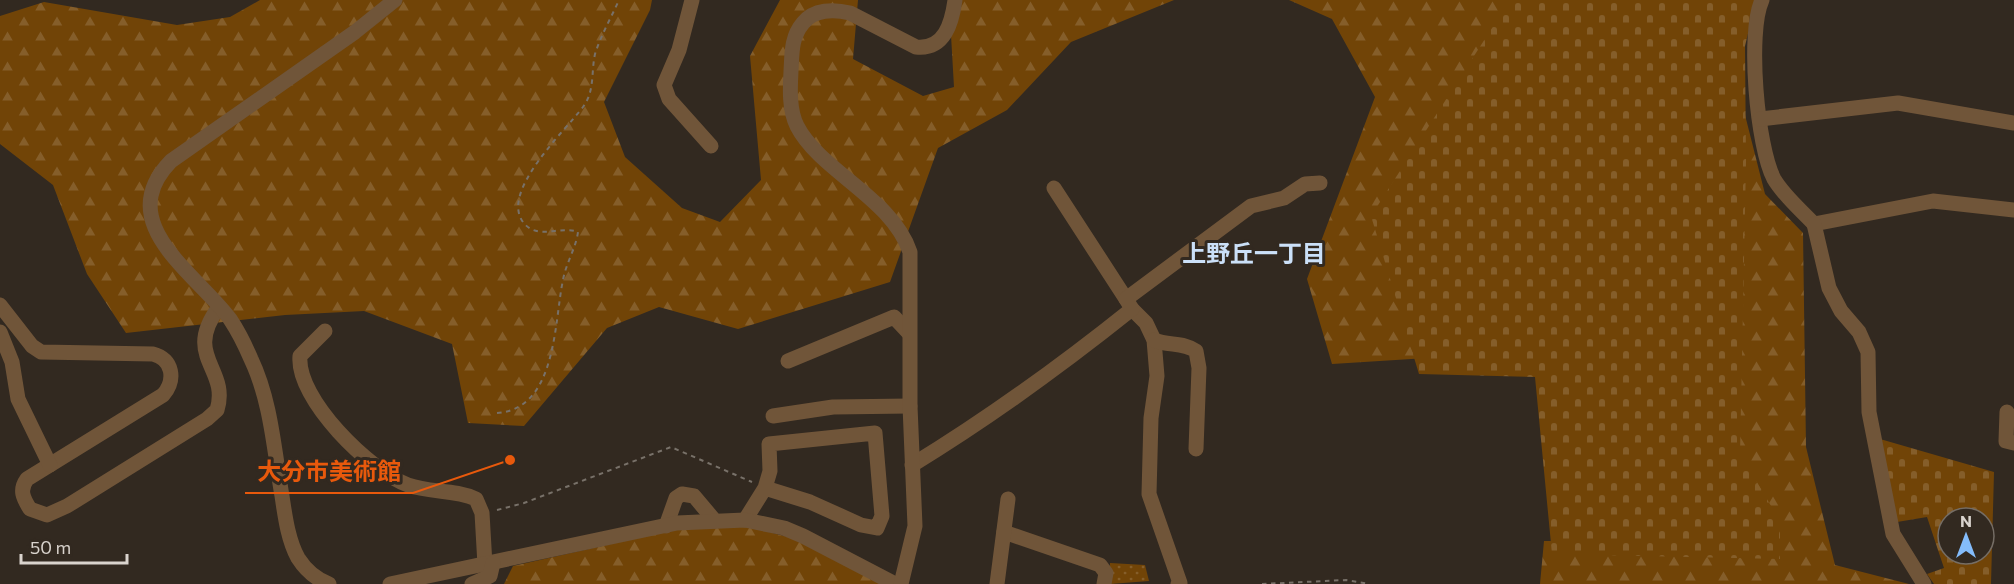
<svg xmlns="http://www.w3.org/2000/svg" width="2014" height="584" font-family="Commissioner,'Noto Sans JP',sans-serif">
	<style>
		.grass { fill: url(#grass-dots) }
		.forest { fill: url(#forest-firs) }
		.cemetery { fill: url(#cemetery-stones); fill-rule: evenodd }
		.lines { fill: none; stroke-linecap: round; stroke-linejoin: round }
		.path { stroke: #787169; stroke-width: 2; stroke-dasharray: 4.5 4.5; stroke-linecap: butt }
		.minor { stroke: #705539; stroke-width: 15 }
		.labels { text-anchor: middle; stroke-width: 6; stroke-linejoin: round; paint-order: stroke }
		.neighbourhood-label { font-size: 24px; font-weight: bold; fill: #cbe0f8; stroke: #322920 }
		.leader { fill: none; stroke: #e8590c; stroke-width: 2 }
		.callout-dot { fill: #e8590c; stroke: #322920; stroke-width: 2 }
		.callout-label { font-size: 24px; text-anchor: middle; font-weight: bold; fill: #e8590c; stroke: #322920; stroke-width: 6; stroke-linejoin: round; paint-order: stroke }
	</style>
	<defs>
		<pattern id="grass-dots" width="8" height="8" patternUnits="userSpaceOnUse" patternTransform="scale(1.5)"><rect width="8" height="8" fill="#714407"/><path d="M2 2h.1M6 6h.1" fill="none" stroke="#855e2a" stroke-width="1.8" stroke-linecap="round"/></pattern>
		<pattern id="forest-firs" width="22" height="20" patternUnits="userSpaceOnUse" patternTransform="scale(1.5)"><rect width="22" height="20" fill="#714407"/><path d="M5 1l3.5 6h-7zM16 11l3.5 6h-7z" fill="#855e2a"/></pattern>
		<pattern id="cemetery-stones" width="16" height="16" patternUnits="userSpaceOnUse" patternTransform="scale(1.5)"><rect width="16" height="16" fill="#714407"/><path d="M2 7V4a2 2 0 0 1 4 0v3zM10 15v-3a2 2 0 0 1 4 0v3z" fill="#855e2a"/></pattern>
	</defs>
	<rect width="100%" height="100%" fill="#322920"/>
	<path class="grass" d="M1110 563 1145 565 1149 581 1110 584Z"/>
	<g class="forest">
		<path d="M260 0H652L650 10 604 102 625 157 682 208 720 222 761 180 750 56 780 0H858L853 59 923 96 954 87 949 0H1174L1071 42 1007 110 938 148 890 282 738 329 659 307 607 328 524 426 468 423 452 344 364 311 285 315 126 333 87 274 53 185 0 144V16L44 2 177 25 230 17Z"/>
		<path d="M1289 0H1519L1744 111 1765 194 1803 233 1806 447 1835 565 1909 584H1540L1544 541 1710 542 1690 187 1443 357 1332 364 1307 279 1375 97 1332 19Z"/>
		<path d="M746 526 796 539 881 584H504L513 566 678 529Z"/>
	</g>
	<g class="cemetery">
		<path d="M1510 0H1756L1745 46 1746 162 1740 454 1780 521V559L1552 554 1535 377 1419 374 1371 216Z"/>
		<path d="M1880 439 1994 472 1991 584H1934L1927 574 1944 568 1927 517 1897 522ZM1948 518H1984V554H1948Z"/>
	</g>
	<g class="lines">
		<g class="path">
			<path d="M497 413C557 409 554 322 563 280 566 263 576 248 578 232 561 225 537 241 523 222 500 191 566 130 583 107 595 91 591 72 595 54 601 35 611 18 619 0"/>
			<path d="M497 510 524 503 671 447 752 482"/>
			<path d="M1262 584 1346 580 1369 584"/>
		</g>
		<g class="minor">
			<path d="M692 0 679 50 664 85 669 99 711 146"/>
			<path d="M1762 0C1747 32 1757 147 1774 179 1784 196 1801 210 1814 224L1933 201 2014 210"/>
			<path d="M1760 119 1898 103 2014 123"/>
			<path d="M1054 188 1126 299"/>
			<path d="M1814 224 1829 288 1841 311 1859 332 1868 352 1869 412 1893 534 1924 584"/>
			<path d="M0 305 32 346 41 352 153 354C173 359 176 380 163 395L27 479C19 490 23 498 30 509L47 515 67 506 207 419 217 410C230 368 182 357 219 307"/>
			<path d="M1132 309 1146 323 1154 340 1157 376 1151 418 1149 494 1180 583 1178 584"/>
			<path d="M325 331 300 356C296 399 370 471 408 485 430 493 454 489 476 499L482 513 485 565"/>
			<path d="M0 332 12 362 18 399 50 465"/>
			<path d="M1154 340C1168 346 1184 342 1196 351L1199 368 1196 449"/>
			<path d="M788 361 894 317 909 333"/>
			<path d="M2007 412 2006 441 2014 443"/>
			<path d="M773 416 833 407 910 406"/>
			<path d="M912 465C989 418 1062 365 1132 309L1126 299 1251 206 1284 198 1305 184 1320 183"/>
			<path d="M745 520 765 488 810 502 861 525 877 528 882 516 875 433 769 444 770 471 765 488"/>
			<path d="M666 526 676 498 682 494 694 496 715 521"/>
			<path d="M1004 532 1100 565 1106 573 1104 584"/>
			<path d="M329 584C316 579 305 569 298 558 288 540 285 516 282 496 274 450 271 401 251 359 245 345 238 331 230 319 196 273 111 223 171 161L355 32 395 0"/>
			<path d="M390 584 677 523 745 520 784 528 803 536 895 584"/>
			<path d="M472 584 490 576 493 563"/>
			<path d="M901 584 915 526 910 406V252C892 198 820 171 797 126 789 110 790 89 791 71 792 54 791 37 803 23 814 9 834 9 850 13L916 47C945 50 952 22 955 0"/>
			<path d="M997 584 1008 499"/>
		</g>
	</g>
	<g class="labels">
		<g class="neighbourhood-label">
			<text x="1254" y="262">上野丘一丁目</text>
		</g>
	</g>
	<path class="leader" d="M510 460L413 493H245"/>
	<circle class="callout-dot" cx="510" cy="460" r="6"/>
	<g class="callout-label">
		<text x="329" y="480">大分市美術館</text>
	</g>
	<g transform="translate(1966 536)"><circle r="28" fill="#322920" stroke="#756d65" stroke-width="1.5"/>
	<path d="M0-4.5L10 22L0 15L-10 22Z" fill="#84bcfb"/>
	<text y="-9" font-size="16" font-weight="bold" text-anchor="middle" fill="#d9d3cd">N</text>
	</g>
	<path d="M21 554v9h106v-9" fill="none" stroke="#d9d3cd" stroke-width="3"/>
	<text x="30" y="554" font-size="18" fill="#d9d3cd" stroke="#322920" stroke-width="4.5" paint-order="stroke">50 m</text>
</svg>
